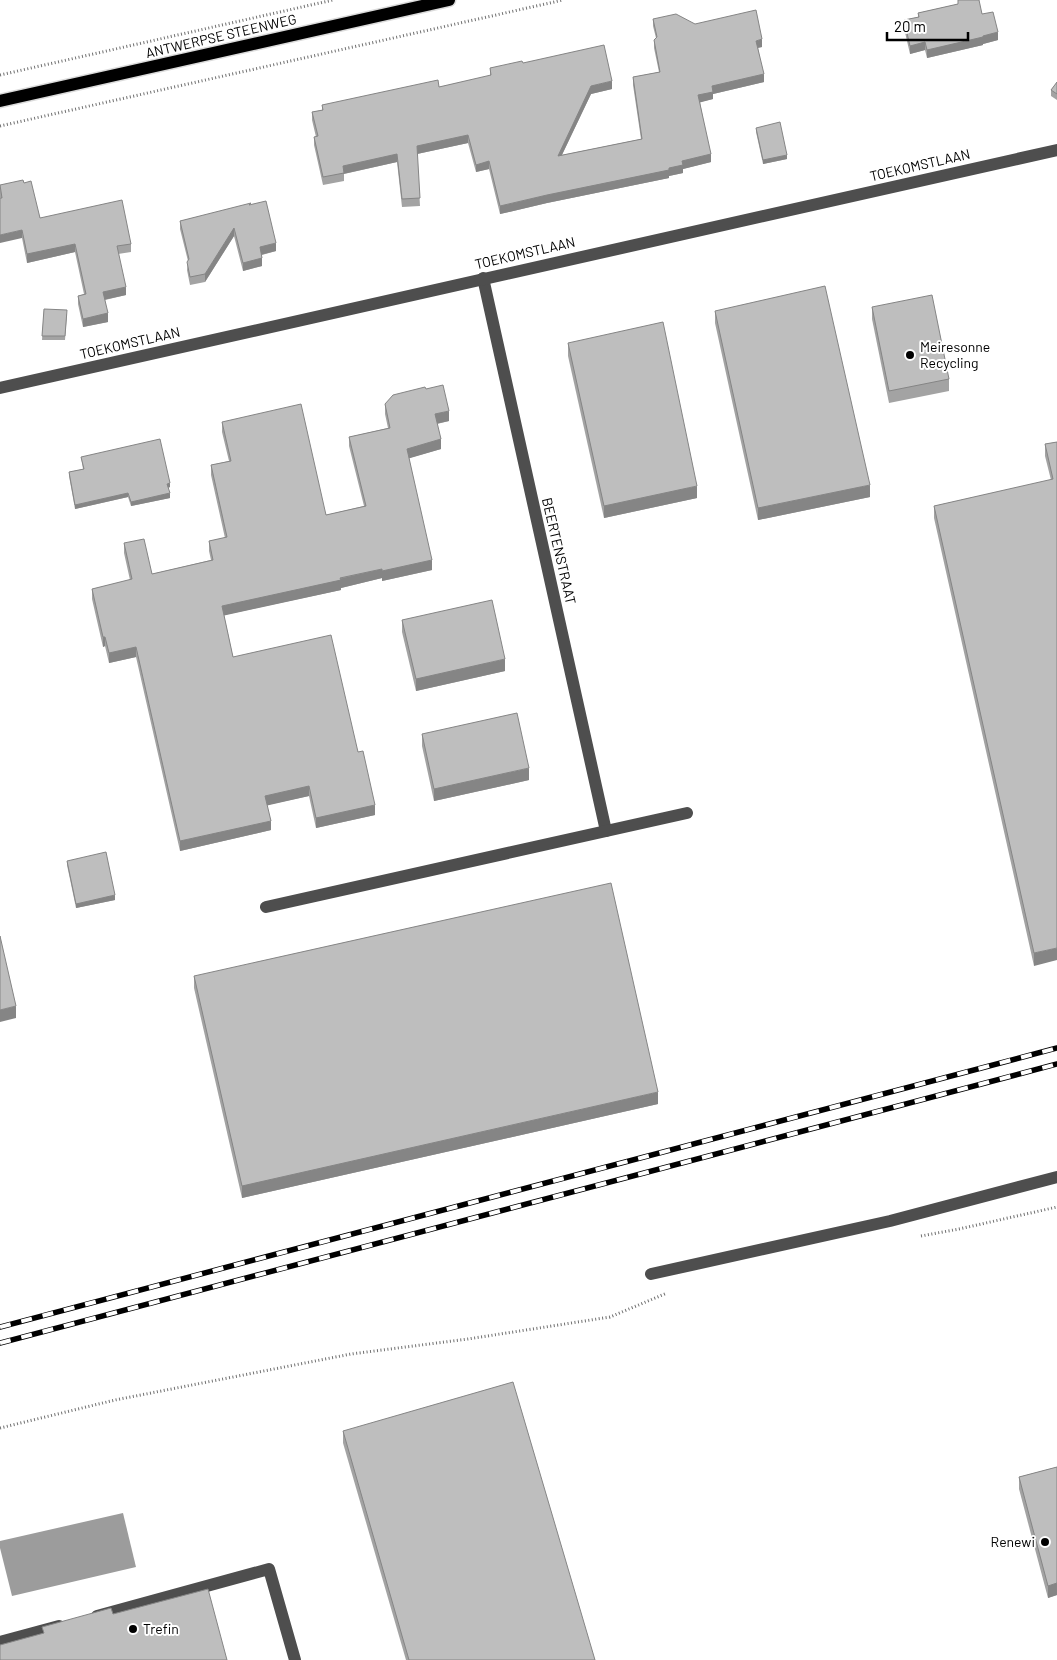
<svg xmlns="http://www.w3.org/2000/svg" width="1057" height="1660" font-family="Barlow,sans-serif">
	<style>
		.water { fill: #9c9c9c }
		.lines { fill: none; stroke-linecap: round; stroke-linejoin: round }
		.major-casing { stroke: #dbdbdb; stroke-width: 15 }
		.path { stroke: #707070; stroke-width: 3; stroke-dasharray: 1 2.5; stroke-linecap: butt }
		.minor { stroke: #4e4e4e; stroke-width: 12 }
		.major { stroke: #000; stroke-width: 12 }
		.rail-casing { stroke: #000; stroke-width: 5.5 }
		.rail { stroke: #fff; stroke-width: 4; stroke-dasharray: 11; stroke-linecap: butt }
		.wall { fill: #a3a3a3 }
		.shaded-wall { fill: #858585 }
		.building { fill: #bebebe; stroke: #858585 }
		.poi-dot { fill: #000; stroke: #fff; stroke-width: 2 }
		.labels { text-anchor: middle; stroke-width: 4; stroke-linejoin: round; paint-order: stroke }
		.street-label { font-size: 14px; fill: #000; stroke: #fff }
		.poi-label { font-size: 14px; fill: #000; stroke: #fff; text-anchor: start }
	</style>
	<rect width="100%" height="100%" fill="#fff"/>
	<path class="water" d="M123 1513 136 1567 12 1596 0 1548V1541Z"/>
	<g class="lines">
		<defs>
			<path id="major" d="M0 101 449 0"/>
		</defs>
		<use href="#major" class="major-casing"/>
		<g class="path">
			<path d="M0 75 333 0"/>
			<path d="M0 126 563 0"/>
			<path d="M921 1236 959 1229 1057 1207"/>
			<path d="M0 1428 115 1400 351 1354 468 1339 610 1317 667 1293"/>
		</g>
		<g class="minor">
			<path d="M483 278 606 831"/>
			<path d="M0 388 1057 150"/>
			<path d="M266 907 687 813"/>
			<path d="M651 1274 890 1221 1057 1177"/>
			<path d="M97 1616 269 1569 295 1660"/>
			<path d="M0 1642 59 1626"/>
		</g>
		<use href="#major" class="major"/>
		<defs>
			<g id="rail">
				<path d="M0 1327 1057 1048"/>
				<path d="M0 1343 1057 1064"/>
			</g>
		</defs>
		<use href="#rail" class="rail-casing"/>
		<use href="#rail" class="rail"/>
	</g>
	<g class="wall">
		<path d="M958 0 982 14 998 40 983 44V45L927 58 925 50 910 54 904 28V20L918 17V13L958 4Z"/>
		<path d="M653 19 695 24 762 47 758 48 764 82 713 94V99L700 102 711 162 683 169V173L669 176V178L547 203 500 214 489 169 476 172 468 143 417 154 420 206 402 207 397 162 344 174V181L323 185 314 145V137H316L312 120V112L322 110V105L439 87 490 76V68L523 63 612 89 591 94 562 155 641 139 633 85V77L659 72 654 48V40L656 38 653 26Z"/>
		<path d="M1057 82V100L1051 96V90Z"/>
		<path d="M756 128 787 159 763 164 756 132Z"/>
		<path d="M24 183 40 218 131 244V252L118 254 126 295 105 300 108 322 83 327 78 304V296L84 294 75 252 27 263 22 238 0 197V185Z"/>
		<path d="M251 205 276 251 262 255V266L243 271 234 236 205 282 190 285 187 270 188 261 180 229V221Z"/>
		<path d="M872 307 949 379V391L889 403 872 319Z"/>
		<path d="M44 309 67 314 65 340H42Z"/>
		<path d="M715 311 870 497 758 520 715 323Z"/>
		<path d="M568 343 697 498 604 518 568 356Z"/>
		<path d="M426 389 449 421 437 424 441 449 409 458 432 570 382 581V578L341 588V590L224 615 233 657 358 752 375 815 316 828 309 796 267 805 271 830 180 851 136 657 109 663 105 646 103 647 92 599V589L130 580 124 553V543L152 574 211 560 209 551V541L225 538 211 475V465L229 461 222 432V422L326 515 364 506 349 446V437L388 428 385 414V404Z"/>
		<path d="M1057 442 1034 966 934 518V506L1051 480 1045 456V444Z"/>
		<path d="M81 457 170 487 168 488 170 498 131 506 128 497 75 509 69 476V472L83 469Z"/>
		<path d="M402 620 505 671 416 691 402 632Z"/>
		<path d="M422 734 529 780 434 801 422 746Z"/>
		<path d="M67 861 115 900 76 908 67 865Z"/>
		<path d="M194 976 658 1104 242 1198 194 988Z"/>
		<path d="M343 1431 595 1660H406L343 1443Z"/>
		<path d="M1057 1467V1595L1048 1598 1019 1489V1477Z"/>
	</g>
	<g class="shaded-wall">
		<path d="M998 32V40L983 44V45L927 58V50Z"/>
		<path d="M762 39V47L756 48V41Z"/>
		<path d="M925 42V50L910 54V46Z"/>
		<path d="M764 74V82L713 94V99L698 103V95L712 86Z"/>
		<path d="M612 81V89L591 94 558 163V156L591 86Z"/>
		<path d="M468 135V143L417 154V146Z"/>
		<path d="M397 154V162L343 174V166Z"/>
		<path d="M711 154V162L683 169V173L669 176V178L547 203 500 214V206L547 195 669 168 682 161Z"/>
		<path d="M787 155V159L763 164V160Z"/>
		<path d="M489 161V169L476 172V165Z"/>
		<path d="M234 228V236L205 282V274Z"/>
		<path d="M22 230V238L0 243V235Z"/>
		<path d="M276 243V251L260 255V247Z"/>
		<path d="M75 244V252L27 263V254Z"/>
		<path d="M262 258V266L243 271V263Z"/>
		<path d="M126 287V295L103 300V292Z"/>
		<path d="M108 313V322L83 327V319Z"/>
		<path d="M449 411V421L435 424V414Z"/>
		<path d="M441 439V449L407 459V449Z"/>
		<path d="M170 483V487L167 488V484Z"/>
		<path d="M870 485V497L758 520V508Z"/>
		<path d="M697 486V498L604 518V506Z"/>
		<path d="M128 493V497L75 509V505Z"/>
		<path d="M170 493V498L131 506V502Z"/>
		<path d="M432 560V570L382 581V571Z"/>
		<path d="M382 569V578L341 588V590L222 616V606Z"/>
		<path d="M103 637H105V646L103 647Z"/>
		<path d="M136 647V657L109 663V653Z"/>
		<path d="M505 659V671L416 691V679Z"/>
		<path d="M529 768V780L434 801V789Z"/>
		<path d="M309 786V796L265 806V796Z"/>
		<path d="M375 805V815L316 828V818Z"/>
		<path d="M271 821V830L180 851V841Z"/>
		<path d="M115 895V900L76 908V904Z"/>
		<path d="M1057 948V960L1034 966V953Z"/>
		<path d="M16 1006V1018L0 1022V1010Z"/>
		<path d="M658 1092V1104L242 1198V1186Z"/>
		<path d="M1057 1583V1595L1048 1598V1586Z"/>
	</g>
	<g class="building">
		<path d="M958 0H979L982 14 993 12 998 32 983 36V37L927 50 925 42 910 46 904 20 919 17 918 13 958 4Z"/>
		<path d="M756 10 762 39 756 41 764 74 712 86 713 92 698 95 711 154 682 161 683 165 669 168V170L547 195 500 206 489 161 476 165 468 135 417 146 420 198 402 199 397 154 343 166 344 173 323 177 314 137 318 136 312 112 323 110 322 105 438 80 439 87 491 75 490 68 522 61 523 63 604 45 612 81 591 86 558 156 642 139 633 77 660 72 654 40 657 37 653 19 676 14 695 24Z"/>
		<path d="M1057 82V94L1051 90Z"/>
		<path d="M780 122 787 155 763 160 756 128Z"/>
		<path d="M23 180 24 183 31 181 40 218 122 200 131 244 117 246 126 287 103 292 108 313 83 319 78 296 86 294 75 244 27 254 22 230 0 235V198H2L0 185Z"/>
		<path d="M266 201 276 243 260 247 262 258 243 263 234 228 205 274 190 277 187 262 189 259 180 221 251 203 249 205Z"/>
		<path d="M825 286 870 485 758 508 715 311Z"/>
		<path d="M932 295 949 379 889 391 872 307Z"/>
		<path d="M44 309 67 310 65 336H42Z"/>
		<path d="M663 322 697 486 604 506 568 343Z"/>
		<path d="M443 385 449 411 435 414 441 439 407 449 432 560 382 571V569L340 578 341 580 222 606 233 657 331 635 358 752 363 751 375 805 316 818 309 786 265 796 271 821 180 841 136 647 109 653 105 637H103L92 589 132 579 124 543 144 539 152 574 213 560 209 541 227 537 211 465 231 461 222 422 301 404 326 515 366 506 349 437 390 428 385 404 393 395 425 387 426 389Z"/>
		<path d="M160 439 170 483 167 484 170 493 131 502 128 493 75 505 69 472 84 469 81 457Z"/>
		<path d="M1057 442V948L1034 953 934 506 1053 479 1045 444Z"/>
		<path d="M492 600 505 659 416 679 402 620Z"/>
		<path d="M517 713 529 768 434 789 422 734Z"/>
		<path d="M106 852 115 895 76 904 67 861Z"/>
		<path d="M611 883 658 1092 242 1186 194 976Z"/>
		<path d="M0 936 16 1006 0 1010Z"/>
		<path d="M513 1382 595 1660H409L343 1431Z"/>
		<path d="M1057 1467V1583L1048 1586 1019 1477Z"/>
		<path d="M208 1589 227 1660H0V1645L44 1633 42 1627 111 1608 113 1614Z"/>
	</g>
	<g class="poi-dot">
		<circle cx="910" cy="355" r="5"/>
		<circle cx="1045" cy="1542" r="5"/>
		<circle cx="133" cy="1629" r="5"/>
	</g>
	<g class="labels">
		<g class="street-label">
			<text transform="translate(221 36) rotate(-13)" y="5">ANTWERPSE STEENWEG</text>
			<text transform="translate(920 165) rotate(-13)" y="5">TOEKOMSTLAAN</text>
			<text transform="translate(525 253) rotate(-13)" y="5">TOEKOMSTLAAN</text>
			<text transform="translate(130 343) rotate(-13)" y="5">TOEKOMSTLAAN</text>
			<text transform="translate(559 551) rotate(77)" y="5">BEERTENSTRAAT</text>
		</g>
		<g class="poi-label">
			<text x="920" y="352">Meiresonne<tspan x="920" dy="16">Recycling</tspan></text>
			<text x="1035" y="1547" text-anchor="end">Renewi</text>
			<text x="143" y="1634">Trefin</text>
		</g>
	</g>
	<path d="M887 32v8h81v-8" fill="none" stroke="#000000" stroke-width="2.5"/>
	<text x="894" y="32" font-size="15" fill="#000000" stroke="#ffffff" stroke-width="4" paint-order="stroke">20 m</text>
</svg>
